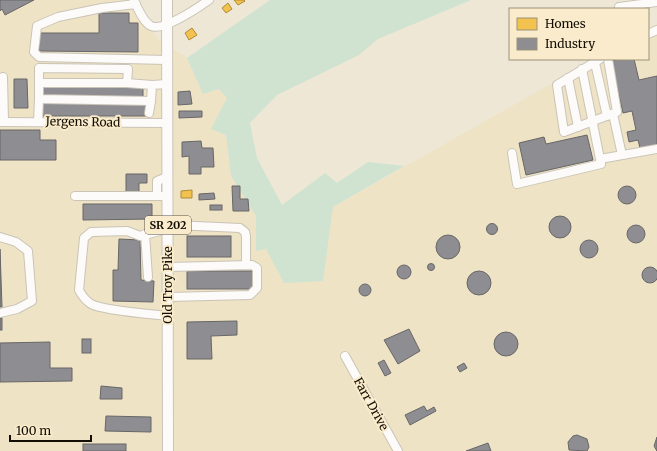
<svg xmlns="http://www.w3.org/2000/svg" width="657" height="451" font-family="Merriweather,serif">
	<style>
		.built { fill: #efe3c6 }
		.green { fill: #cfe3d0 }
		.homes { fill: #f2c14e; stroke: #af8b38 }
		.industry { fill: #8d8d92; stroke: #686767 }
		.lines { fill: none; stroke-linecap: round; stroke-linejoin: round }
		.minor-casing { stroke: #cac4b6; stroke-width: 10 }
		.major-casing { stroke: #cac4b6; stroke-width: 12 }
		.minor { stroke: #fcfbf9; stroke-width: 8 }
		.major { stroke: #fcfbf9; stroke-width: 10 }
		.labels { text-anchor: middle; stroke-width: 4; stroke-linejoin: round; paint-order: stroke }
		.shield { fill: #f9ebcb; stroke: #585040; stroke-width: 1 }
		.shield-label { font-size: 11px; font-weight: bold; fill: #130e04 }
		.street-label { font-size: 12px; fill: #130e04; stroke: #f9ebcb }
	</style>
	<rect width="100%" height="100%" fill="#eee7d6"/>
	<path class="built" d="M0 0H132L158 39 187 58 203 94 219 89 227 98 226 135 231 176 257 216 256 251 266 249 323 281 333 207 595 59H648V29L657 24V451H0Z"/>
	<path class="green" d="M270 0H471L378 39 359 55 277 95 250 123 257 158 282 205 325 173 337 183 368 162 404 166 333 207 323 281 284 283 266 249 256 251V216L231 176 226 135 211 129 227 98 219 89 203 94 187 58Z"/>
	<g class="homes">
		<path d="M234 0H244L245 1 238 5Z"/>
		<path d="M228 3 232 9 226 13 222 8Z"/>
		<path d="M192 28 197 35 189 40 185 33Z"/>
		<path d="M192 190V198H181V191Z"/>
	</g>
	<g class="industry">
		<path d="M0 0H34L5 15 2 9 0 11Z"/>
		<path d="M99 13H129V23H138V52L39 51V33H99Z"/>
		<path d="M621 59H634L639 80 657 76V145L640 148 638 140 629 142 627 132 636 130 632 111 623 113 611 61Z"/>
		<path d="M14 79H27L28 108H14Z"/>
		<rect x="42" y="85" width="101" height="12"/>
		<path d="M190 91 192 104 178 105V92Z"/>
		<rect x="42" y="102" width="106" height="14"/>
		<path d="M179 111H202V117L179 118Z"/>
		<path d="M0 130H40V140H56V160H0Z"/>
		<path d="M587 135 593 160 526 175 519 143 544 137 546 144Z"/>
		<path d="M201 141 202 148H213L214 167H201V174H189V156L182 157V142Z"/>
		<path d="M126 174H147V183H139V192H126Z"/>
		<path d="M232 186H240V199H248L249 211H233Z"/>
		<circle cx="627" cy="195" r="9"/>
		<path d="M214 193 215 199 199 200V194Z"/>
		<path d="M83 204H152V219L83 220Z"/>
		<rect x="210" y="205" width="12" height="5"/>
		<circle cx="560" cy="227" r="11"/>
		<circle cx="492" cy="229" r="5.5"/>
		<circle cx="636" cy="234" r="9"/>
		<circle cx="448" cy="247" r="12"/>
		<rect x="187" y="236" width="44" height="21"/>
		<path d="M119 239 140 240 141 280 154 281 153 302 113 301V270H118Z"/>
		<circle cx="589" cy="249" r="9"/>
		<path d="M0 249 2 307H0Z"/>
		<circle cx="431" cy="267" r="3.5"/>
		<circle cx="404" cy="272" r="7"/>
		<circle cx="650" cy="275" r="8"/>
		<rect x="187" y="271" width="67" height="18"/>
		<circle cx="479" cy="283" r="12"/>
		<circle cx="365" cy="290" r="6"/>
		<rect x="0" y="318" width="2" height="12"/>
		<path d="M237 321V335L211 336 212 359H187V322Z"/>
		<path d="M409 329 420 351 398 364 384 340Z"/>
		<circle cx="506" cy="344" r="12"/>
		<rect x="82" y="339" width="9" height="14"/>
		<path d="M50 342V368H72V381L0 382V343Z"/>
		<path d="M384 360 391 373 385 376 378 363Z"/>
		<path d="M464 363 467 368 460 372 457 367Z"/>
		<path d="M101 386 122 388V399H100Z"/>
		<path d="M424 406 427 411 434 407 436 411 410 425 405 415Z"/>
		<path d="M106 416 151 417V432L105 431Z"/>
		<path d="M577 435 587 439 589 447 587 451 569 450 568 442 573 436Z"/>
		<path d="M657 437V451L654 446Z"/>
		<path d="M488 443 491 451H466Z"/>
		<rect x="83" y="444" width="43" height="7"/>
	</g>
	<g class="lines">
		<defs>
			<g id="minor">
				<path d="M134 1C138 8 143 22 151 26 163 32 199 7 209 0"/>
				<path d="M136 4 102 8 58 17 37 26 34 52 39 57 167 60"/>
				<path d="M619 7 657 2"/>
				<path d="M648 34 657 30"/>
				<path d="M600 59 557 85 564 132 617 112 608 59"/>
				<path d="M595 63 607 116"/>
				<path d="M3 77 4 122"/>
				<path d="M568 78 578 127"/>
				<path d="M39 83H127L128 69 39 68V99L151 101 152 85 167 84"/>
				<path d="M127 83 152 85"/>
				<path d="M149 113 151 101"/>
				<path d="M613 114 622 155"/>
				<path d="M0 122 167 123"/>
				<path d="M38 122 39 99"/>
				<path d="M512 153 517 184 601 164 582 69"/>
				<path d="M600 159 657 149"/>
				<path d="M75 196H168"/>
				<path d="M157 196V181L167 177"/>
				<path d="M145 234 148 277"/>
				<path d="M0 237 16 242 28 251 32 301 17 309 0 313"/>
				<path d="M168 267 252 265 257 268V288L250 295 168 297"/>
				<path d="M168 316C152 314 104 311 91 304 85 300 82 296 79 290L84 238 91 232 127 231 140 236 168 229 174 225 240 228 245 232 246 236V265"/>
				<path d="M345 356 398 451"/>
			</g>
			<path id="major" d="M167 0 168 451"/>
		</defs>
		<use href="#minor" class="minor-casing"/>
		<use href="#major" class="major-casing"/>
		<use href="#minor" class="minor"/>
		<use href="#major" class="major"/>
	</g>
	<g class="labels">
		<rect class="shield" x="145" y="216" width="46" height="18" rx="3"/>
		<g class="shield-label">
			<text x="168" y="229">SR 202</text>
		</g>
		<g class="street-label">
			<text transform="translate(83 122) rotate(1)" y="4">Jergens Road</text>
			<text transform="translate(168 285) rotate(-90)" y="4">Old Troy Pike</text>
			<text transform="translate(371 404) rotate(61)" y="4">Farr Drive</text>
		</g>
	</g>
	<rect x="509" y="8" width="140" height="52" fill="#f9ebcb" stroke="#9d937b"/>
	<rect x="517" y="18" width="20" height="12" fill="#f2c14e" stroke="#9d937b"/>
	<text x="545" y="28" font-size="12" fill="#130e04">Homes</text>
	<rect x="517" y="38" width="20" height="12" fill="#8d8d92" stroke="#9d937b"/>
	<text x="545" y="48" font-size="12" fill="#130e04">Industry</text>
	<path d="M10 435v6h81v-6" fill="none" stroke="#130e04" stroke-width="2"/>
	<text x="16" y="435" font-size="12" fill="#130e04" stroke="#f9ebcb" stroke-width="3" paint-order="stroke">100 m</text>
</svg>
